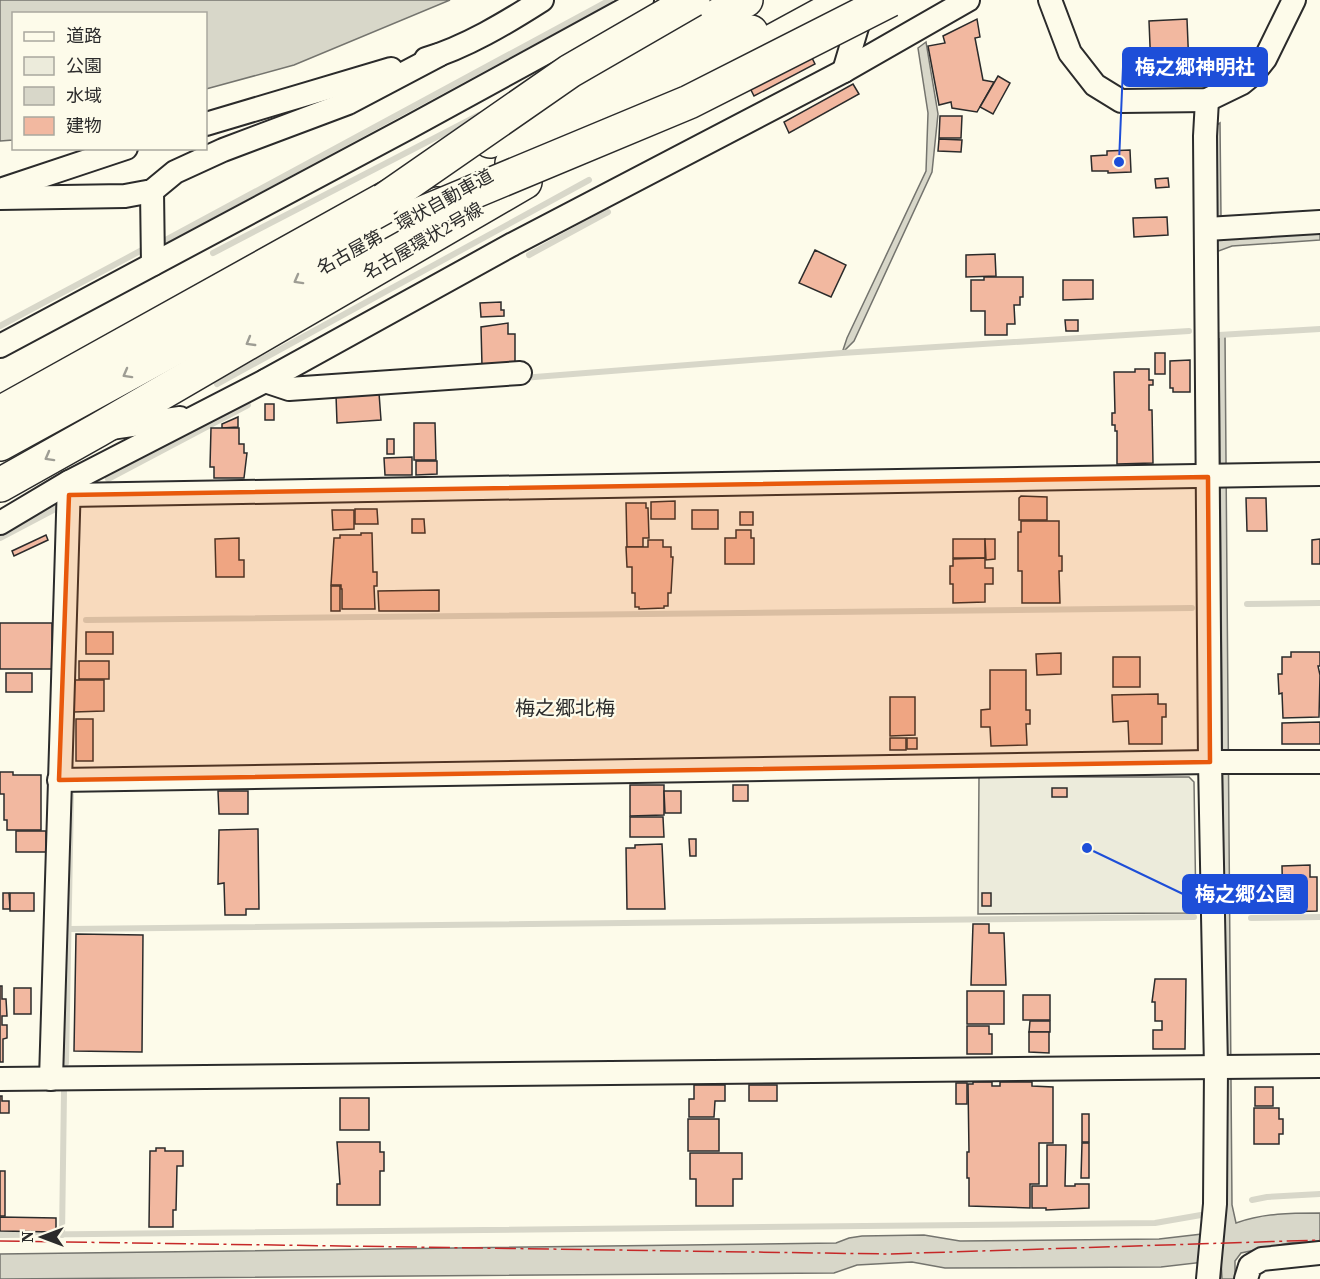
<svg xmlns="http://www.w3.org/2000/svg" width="1320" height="1279" font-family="'Source Serif 4','Noto Sans JP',serif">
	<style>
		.green { fill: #ecebdb; stroke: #74746e; stroke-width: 1.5 }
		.water { fill: #d8d7c9; stroke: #74746e; stroke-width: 1.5 }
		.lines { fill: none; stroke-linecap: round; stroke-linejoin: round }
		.stream { stroke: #d8d7c9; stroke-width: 6 }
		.building { fill: #f2b8a0; stroke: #2b2b2b; stroke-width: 1.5 }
		.minor-casing { stroke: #2b2b2b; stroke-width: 26 }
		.highway-casing { stroke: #2b2b2b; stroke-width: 36 }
		.minor { stroke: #fdfbea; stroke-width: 22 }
		.highway { stroke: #fdfbea; stroke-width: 33 }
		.highway-bridge-casing { stroke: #2b2b2b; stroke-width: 36; stroke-linecap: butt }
		.highway-bridge { stroke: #fdfbea; stroke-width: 33 }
		.power { stroke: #c62828; stroke-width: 1.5; stroke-dasharray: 21 4.5 3 4.5; stroke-linecap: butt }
		.oneway { stroke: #9e9d94 }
		.marked { fill: #e8590c; fill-opacity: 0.2; stroke: #e8590c; stroke-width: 4.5; stroke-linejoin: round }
		.labels { text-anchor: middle; stroke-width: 4.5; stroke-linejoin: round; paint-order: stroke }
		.street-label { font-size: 18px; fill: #2b2b2b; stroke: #fdfbea }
		.neighbourhood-label { font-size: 20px; fill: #2b2b2b; stroke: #fdfbea }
		.leader { fill: none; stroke: #1d4ed8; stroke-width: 2 }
		.callout-dot { fill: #1d4ed8; stroke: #fdfbea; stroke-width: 2 }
		.callout { fill: #1d4ed8; stroke: #1d4ed8; stroke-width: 2 }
		.callout-label { font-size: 20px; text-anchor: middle; font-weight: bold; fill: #fff }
	</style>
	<rect width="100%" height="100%" fill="#fdfbea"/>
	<path class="green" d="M979 777H1189L1194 782 1196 913 978 914Z"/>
	<g class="water">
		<path d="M0 0H450L294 65 206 89V14H14L13 140 0 141Z"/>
		<path d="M926 42 938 114 932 172 854 341 842 353 847 338 926 171 928 113 918 48Z"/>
		<path d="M1220 123 1221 217H1216L1214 127Z"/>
		<path d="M1320 233V240L1232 246 1216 252V240Z"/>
		<path d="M1219 335H1225L1232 1205 1236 1223C1264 1213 1291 1213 1320 1213V1241L1289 1243 1241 1253 1235 1261V1279H1222L1221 1260 1161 1267 945 1268 912 1262 857 1265 834 1273 0 1279V1254L836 1243 849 1238 862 1236 924 1235 960 1241 1159 1239 1202 1234 1226 1207Z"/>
	</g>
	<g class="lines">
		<g class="stream">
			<path d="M162 242 610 0"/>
			<path d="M213 253 479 115"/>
			<path d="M529 255 608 212"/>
			<path d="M0 326 142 250"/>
			<path d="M1219 335 1320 329"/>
			<path d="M522 378 842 353 1189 331"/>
			<path d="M217 384 589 180"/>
			<path d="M108 479 248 405"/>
			<path d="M0 538 57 508"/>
			<path d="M1247 604 1320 603"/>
			<path d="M86 620 1192 608"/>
			<path d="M1251 918 1320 917"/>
			<path d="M69 929 1194 917"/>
			<path d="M66 1063 71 795"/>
			<path d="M1252 1200 1267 1197 1320 1194"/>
			<path d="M0 1235 1155 1223 1201 1215"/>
			<path d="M62 1235 64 1092"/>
		</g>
	</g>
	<g class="building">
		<path d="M977 19 980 37 975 38 983 80 994 82 977 112 952 108 951 102 939 105 928 46 945 43 943 36Z"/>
		<path d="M1187 19 1189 68 1151 70 1149 21Z"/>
		<path d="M807 48 815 64 754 96 746 80Z"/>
		<path d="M998 76 1010 83 993 114 980 107Z"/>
		<path d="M853 84 859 94 789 133 784 122Z"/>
		<path d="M940 116H962L961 138H939Z"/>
		<path d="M939 139 962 140 961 152 938 151Z"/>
		<path d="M1130 150 1131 172 1108 173V171H1092L1091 156 1107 155V151Z"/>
		<path d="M1168 178 1169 187 1156 188 1155 179Z"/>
		<path d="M1167 217 1168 235 1134 237 1133 218Z"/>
		<path d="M815 250 846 265 831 297 799 283Z"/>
		<path d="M995 254 996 276 966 277V255Z"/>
		<path d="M984 277H1023V297H1020V305H1014L1015 324H1007V335H985V311H971V280H984Z"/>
		<path d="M1063 280H1093V299L1063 300Z"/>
		<path d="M501 302V310H504V316L481 317 480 303Z"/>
		<path d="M1065 320H1078V331H1066Z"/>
		<path d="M508 323V334H515V362H513V365L482 366 481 327Z"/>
		<rect x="1155" y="353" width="10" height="21"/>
		<path d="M1190 360V392H1173V388H1170V361Z"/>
		<path d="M1135 369H1149V380H1153V385H1149V410H1152L1153 463 1117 464V431H1115V425H1112V413H1115L1114 372H1135Z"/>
		<path d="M379 393 381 420 337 423 336 395Z"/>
		<rect x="265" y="404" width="9" height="16"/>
		<path d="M238 417V427L222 428V424Z"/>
		<path d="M414 423H435L436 460H414Z"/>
		<path d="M211 428H239V444H244V453H247L244 478H214V467H210Z"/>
		<rect x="387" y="439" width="7" height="15"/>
		<path d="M412 457V475H385L384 458Z"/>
		<path d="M416 461H437V474L416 475Z"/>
		<path d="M1021 496 1047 497V520H1019V498Z"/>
		<path d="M1246 498H1266L1267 531H1247Z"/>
		<path d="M675 501V519H651V502Z"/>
		<path d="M626 503H646V508H648L649 538H643V547H627Z"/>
		<path d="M355 509H377L378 524H355Z"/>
		<path d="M332 510H354V529L333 530Z"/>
		<rect x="692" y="510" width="26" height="19"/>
		<rect x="740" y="512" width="13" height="13"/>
		<path d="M412 519H424L425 533H412Z"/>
		<path d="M1021 521H1059V556H1062V571H1059L1060 603H1022V571H1018V532H1021Z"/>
		<path d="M736 530H751V538H754V564H725V538H736Z"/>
		<path d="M361 533H372L373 572H377V586H374L375 609H342V589H341V585H331L334 538H340V535H361Z"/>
		<path d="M46 535 48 540 14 556 12 551Z"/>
		<path d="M239 538V560H244V577H216L215 539Z"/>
		<rect x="953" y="539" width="32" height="19"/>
		<path d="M985 539H995V559L986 560Z"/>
		<path d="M1320 539V564H1312V540Z"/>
		<path d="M648 540H663V547H671V557H673L671 593H668V606H664V608L639 609V607H635V593H632V567H627L626 547H648Z"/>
		<path d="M985 558V568H993V584H985V602L953 603V584H950V566H953V559Z"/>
		<rect x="331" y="586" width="9" height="25"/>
		<path d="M439 590V611H379L378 591Z"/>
		<rect x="0" y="623" width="52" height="46"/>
		<rect x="86" y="632" width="27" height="22"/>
		<path d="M1291 652H1320V666H1318L1320 675 1319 717 1283 718 1282 693 1279 694 1278 674H1282V657H1291Z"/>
		<path d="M1061 653V674L1037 675 1036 654Z"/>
		<rect x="1113" y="657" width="27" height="30"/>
		<rect x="79" y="661" width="30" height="18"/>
		<path d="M990 670H1026V710H1030V724H1026L1027 745 991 746 990 727H981V710L990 709Z"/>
		<rect x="6" y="673" width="26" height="19"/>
		<path d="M74 680H104V711L74 712Z"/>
		<path d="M1158 694V704H1166V717H1162V744H1129L1128 721 1113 722 1112 695Z"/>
		<path d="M890 697H915V735L890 736Z"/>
		<rect x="76" y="719" width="17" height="42"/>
		<path d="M1320 722V744H1282V723Z"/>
		<rect x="890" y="738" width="16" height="12"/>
		<rect x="907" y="738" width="10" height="11"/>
		<path d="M0 772H13V775H41V830H7V820H4V794H0Z"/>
		<path d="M630 785H664V815L630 816Z"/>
		<rect x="733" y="785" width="15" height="16"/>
		<rect x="1052" y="788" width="15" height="9"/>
		<path d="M218 791H248V814H219Z"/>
		<path d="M664 791H681V813H665Z"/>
		<path d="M630 817H663L664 837H630Z"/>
		<path d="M258 829 259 909H246V915H225L224 883 218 884 219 830Z"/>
		<rect x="16" y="831" width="30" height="21"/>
		<path d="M689 839H696V856H690Z"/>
		<path d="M662 844 665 909H627L626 848H635V845Z"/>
		<path d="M1310 865V877H1317V911L1283 912 1282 866Z"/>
		<path d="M3 893H9L10 909H3Z"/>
		<rect x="10" y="893" width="24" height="18"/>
		<rect x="982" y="893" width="9" height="13"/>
		<path d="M973 924H989V933H1004L1006 985H971Z"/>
		<path d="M76 934 143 935 142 1052 74 1051Z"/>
		<path d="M1155 979H1186L1185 1049H1153V1030H1162V1021H1155V1002H1152Z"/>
		<path d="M0 986H2V999H6L7 1016H2V1025H7V1038L3 1039V1062H0Z"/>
		<rect x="14" y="988" width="17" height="26"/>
		<rect x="967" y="991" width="37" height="33"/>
		<rect x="1023" y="995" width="27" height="25"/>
		<path d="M1030 1021H1050V1032H1029Z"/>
		<path d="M967 1026H989V1034H992V1054H967Z"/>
		<path d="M1029 1032H1049V1053L1029 1052Z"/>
		<path d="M973 1082H992V1086H1000V1082H1032V1086L1053 1087V1143H1039V1184H1030V1208L969 1206V1178H967V1152H969L968 1084H973Z"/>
		<rect x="956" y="1083" width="11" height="21"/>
		<path d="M694 1085H725V1101H715L714 1117H689V1099H694Z"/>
		<rect x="749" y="1085" width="28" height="16"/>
		<rect x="1255" y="1087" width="18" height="19"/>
		<path d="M0 1096H2V1101H9V1113H0Z"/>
		<rect x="340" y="1098" width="29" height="32"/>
		<path d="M1254 1108H1279V1119H1283V1134H1279V1144H1254Z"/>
		<rect x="1082" y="1114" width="7" height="28"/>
		<rect x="688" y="1119" width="31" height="32"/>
		<path d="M337 1142H380V1152H384V1171H380V1205H337V1184H340Z"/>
		<path d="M1082 1143H1089V1178H1081Z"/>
		<path d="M1047 1145H1066L1065 1186H1075V1184H1089V1208L1046 1210V1208H1032V1186H1047Z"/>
		<path d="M156 1148H165V1151H183V1166H177L176 1210H173V1227H149L150 1151H156Z"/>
		<path d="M690 1153H742V1179H733V1206H696V1179H690Z"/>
		<rect x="0" y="1171" width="5" height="45"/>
		<path d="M0 1217 56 1218V1232L0 1231Z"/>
	</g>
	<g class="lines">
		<defs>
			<g id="minor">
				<path d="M1050 0 1070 53 1095 85 1121 101 1207 100 1242 83 1253 74 1265 59 1294 0"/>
				<path d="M426 59C466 47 506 23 542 0"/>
				<path d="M844 71 863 7"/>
				<path d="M1207 100 1205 136 1210 762 1216 1068 1215 1204 1208 1279"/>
				<path d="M206 124 391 69"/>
				<path d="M0 190 126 148"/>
				<path d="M152 191 153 264"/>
				<path d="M0 198 125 196 152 191 175 172 223 150 348 103 439 55"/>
				<path d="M1207 229 1320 222"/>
				<path d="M0 346 408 128 642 0"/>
				<path d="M265 381 289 389 520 373"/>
				<path d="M111 428 180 418"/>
				<path d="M69 495 1320 474"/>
				<path d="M0 523 69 482 265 381 513 244 844 71 968 0"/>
				<path d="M59 780 1210 762H1320"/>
				<path d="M0 1079 1320 1066"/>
				<path d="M51 1079 69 482"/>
				<path d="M1246 1279 1250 1266 1262 1259 1320 1253"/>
			</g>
			<g id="highway">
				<path d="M734 62 848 0"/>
				<path d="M490 141 746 0"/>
				<path d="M512 163 751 32"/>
				<path d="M0 413 408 186"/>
				<path d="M0 444 438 204"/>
				<path d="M0 485 98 430 525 182"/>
			</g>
		</defs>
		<use href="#minor" class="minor-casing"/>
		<use href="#highway" class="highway-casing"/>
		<use href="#minor" class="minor"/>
		<use href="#highway" class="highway"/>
		<defs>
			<g id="highway-bridge">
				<path d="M384 200 570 71 693 0"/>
				<path d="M413 217 689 102 890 0"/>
			</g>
		</defs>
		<use href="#highway-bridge" class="highway-bridge-casing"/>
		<use href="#highway-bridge" class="highway-bridge"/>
		<path class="power" d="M0 1241 888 1254 1320 1240"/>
	</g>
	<defs><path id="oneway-chevron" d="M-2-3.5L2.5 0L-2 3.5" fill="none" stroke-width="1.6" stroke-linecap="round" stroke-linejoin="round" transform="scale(1.5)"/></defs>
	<g class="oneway">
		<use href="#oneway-chevron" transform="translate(298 280) rotate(151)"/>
		<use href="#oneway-chevron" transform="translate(250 342) rotate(150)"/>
		<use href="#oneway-chevron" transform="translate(127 374) rotate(151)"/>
		<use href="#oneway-chevron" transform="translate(49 457) rotate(151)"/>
	</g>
	<path class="marked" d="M1208 477 1210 762 59 780 69 495Z"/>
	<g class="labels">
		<g class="street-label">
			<text transform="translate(405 222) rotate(-29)" y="6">名古屋第二環状自動車道</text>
			<text transform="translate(423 241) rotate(-30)" y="6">名古屋環状2号線</text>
		</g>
		<g class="neighbourhood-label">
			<text x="565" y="715">梅之郷北梅</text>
		</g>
	</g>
	<path class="leader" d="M1119 162L1123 67M1087 848L1183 894"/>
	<g class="callout-dot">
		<circle cx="1119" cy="162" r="6"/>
		<circle cx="1087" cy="848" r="6"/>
	</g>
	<g class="callout">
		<rect x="1123" y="48" width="144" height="38" rx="6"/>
		<rect x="1183" y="875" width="124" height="38" rx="6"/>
	</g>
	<g class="callout-label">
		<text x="1195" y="74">梅之郷神明社</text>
		<text x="1245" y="901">梅之郷公園</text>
	</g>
	<rect x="12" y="12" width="195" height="138" fill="#fdfbea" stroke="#a9a89e" stroke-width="1.5"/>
	<rect x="24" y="32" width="30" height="9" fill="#fdfbea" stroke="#a9a89e" stroke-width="1.5"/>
	<text x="66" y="42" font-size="18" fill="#2b2b2b">道路</text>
	<rect x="24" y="57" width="30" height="18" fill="#ecebdb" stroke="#a9a89e" stroke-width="1.5"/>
	<text x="66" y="72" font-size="18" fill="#2b2b2b">公園</text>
	<rect x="24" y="87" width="30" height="18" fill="#d8d7c9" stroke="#a9a89e" stroke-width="1.5"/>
	<text x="66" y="102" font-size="18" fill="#2b2b2b">水域</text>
	<rect x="24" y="117" width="30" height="18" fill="#f2b8a0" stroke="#a9a89e" stroke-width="1.5"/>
	<text x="66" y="132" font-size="18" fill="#2b2b2b">建物</text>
	<g transform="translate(42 1237) rotate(270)" stroke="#fdfbea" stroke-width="4.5" paint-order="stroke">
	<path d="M0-4.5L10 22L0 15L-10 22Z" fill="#2b2b2b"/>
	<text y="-9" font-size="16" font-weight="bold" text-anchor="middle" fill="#2b2b2b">N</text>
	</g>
</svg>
